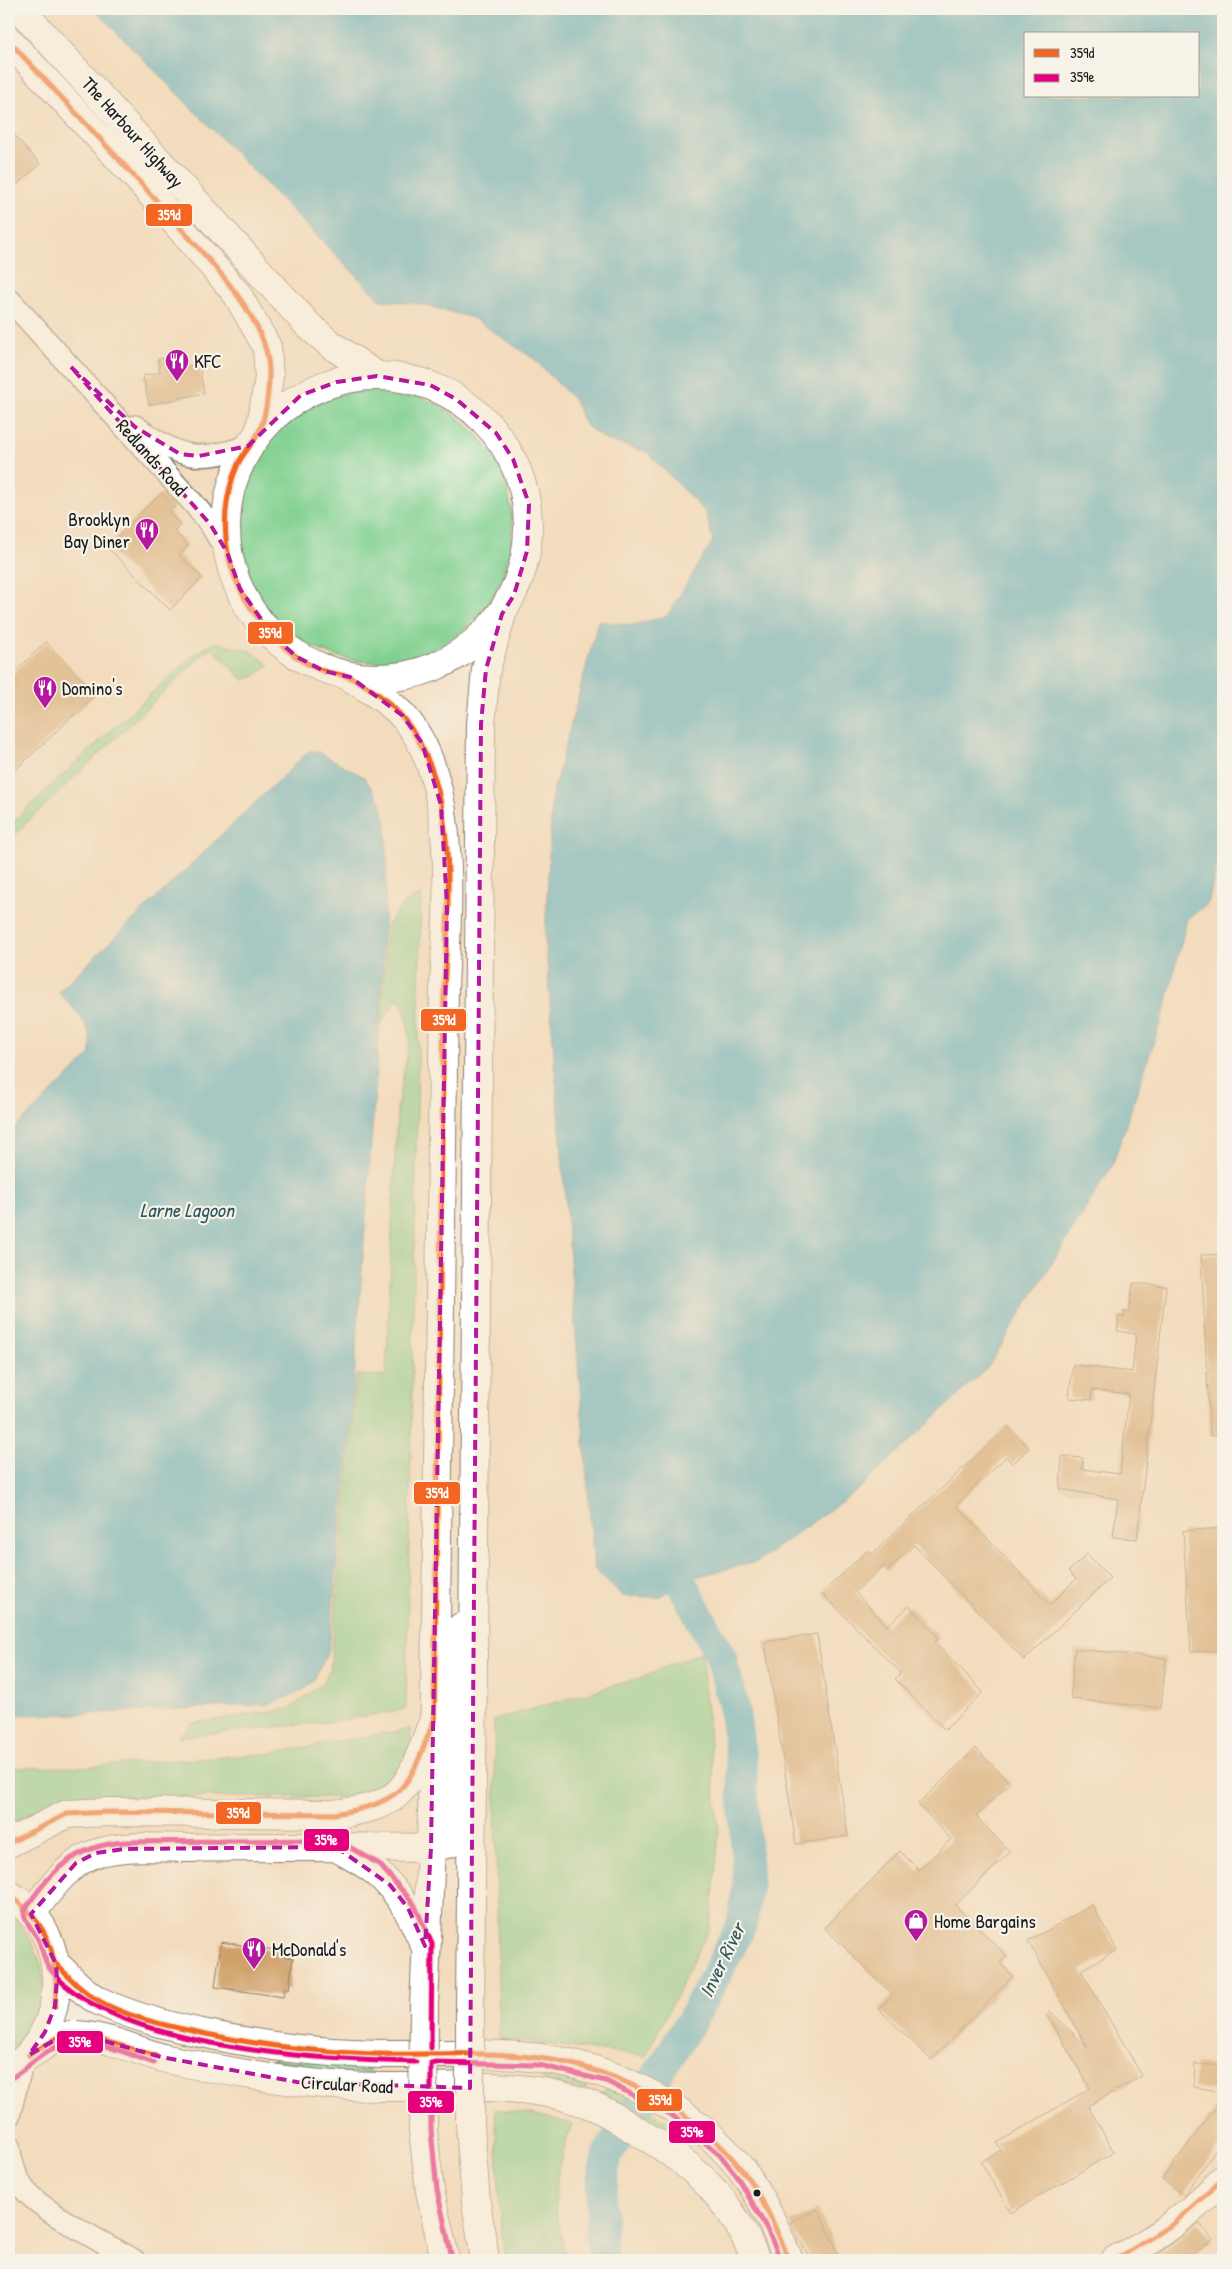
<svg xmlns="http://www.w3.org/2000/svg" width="1232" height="2269" font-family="'Patrick Hand',sans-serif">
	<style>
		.green { fill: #80d090; stroke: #4e7656 }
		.water { fill: #49aec8; stroke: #326572; fill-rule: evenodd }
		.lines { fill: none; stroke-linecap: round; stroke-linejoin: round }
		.river { stroke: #49aec8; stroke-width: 31 }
		.building { fill: #d0a26a }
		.street-casing { stroke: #887c6c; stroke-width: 24 }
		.primary-casing { stroke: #887c6c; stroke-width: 30 }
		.highway-casing { stroke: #887c6c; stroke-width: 30 }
		.street { stroke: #fff; stroke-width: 21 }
		.primary { stroke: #fff; stroke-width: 28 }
		.highway { stroke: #fff; stroke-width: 28 }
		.highway-bridge-casing { stroke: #887c6c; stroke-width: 30; stroke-linecap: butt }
		.highway-bridge { stroke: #fff; stroke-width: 28 }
		.bus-1-casing { stroke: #f7f3e8; stroke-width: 9 }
		.bus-2-casing { stroke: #f7f3e8; stroke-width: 9 }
		.bus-1 { stroke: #f26522; stroke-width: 5 }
		.bus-2 { stroke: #e5007d; stroke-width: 5 }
		.marked { fill: none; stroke: #b5179e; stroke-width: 4; stroke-dasharray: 10 6; stroke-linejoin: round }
		.bus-dot { fill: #1c1c1c; stroke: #f7f3e8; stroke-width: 2 }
		.labels { text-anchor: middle; stroke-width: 4.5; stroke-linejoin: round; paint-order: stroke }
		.street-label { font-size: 19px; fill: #1c1c1c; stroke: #f7f3e8 }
		.poi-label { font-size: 19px; fill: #1c1c1c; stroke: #f7f3e8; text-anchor: start }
		.water-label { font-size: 20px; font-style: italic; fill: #2e5661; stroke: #f7f3e8 }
		.line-badge { stroke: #f7f3e8; stroke-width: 2 }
		.badge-label { font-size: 14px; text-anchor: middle; font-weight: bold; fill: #fff }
	</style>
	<rect width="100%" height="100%" fill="#f7f3e8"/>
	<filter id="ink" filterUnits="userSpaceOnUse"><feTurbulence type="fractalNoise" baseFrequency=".02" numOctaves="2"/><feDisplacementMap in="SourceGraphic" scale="10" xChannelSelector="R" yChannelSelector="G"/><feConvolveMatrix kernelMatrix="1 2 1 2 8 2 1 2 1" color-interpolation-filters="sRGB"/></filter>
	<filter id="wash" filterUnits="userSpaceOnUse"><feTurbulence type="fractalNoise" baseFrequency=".0096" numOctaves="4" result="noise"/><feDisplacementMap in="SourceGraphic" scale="20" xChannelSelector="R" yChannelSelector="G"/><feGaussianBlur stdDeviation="1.12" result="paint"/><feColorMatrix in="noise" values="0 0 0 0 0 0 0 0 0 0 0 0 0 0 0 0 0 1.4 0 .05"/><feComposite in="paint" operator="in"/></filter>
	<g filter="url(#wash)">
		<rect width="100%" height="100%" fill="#f3dcbd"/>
		<g class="green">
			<circle cx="376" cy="526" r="136"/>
			<path d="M215 642 251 651 269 665 255 676 243 680 211 647 9 840V827L31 804 191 657Z"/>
			<path d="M421 895 406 1709 337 1721 178 1737 192 1723 289 1709 322 1684 330 1670 357 1375 386 1376 397 1109 410 1039 405 1010 398 997 381 1024 387 925 404 903Z"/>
			<path d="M701 1652 719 1833 710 1927 646 2056 499 2039 494 1720 639 1678Z"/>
			<path d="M410 1729C415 1754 400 1781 377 1791 364 1796 351 1796 338 1797H90L52 1803 9 1824V1768L81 1767 265 1754Z"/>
			<path d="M9 1914C45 1946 56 1997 28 2039 23 2046 15 2052 9 2058Z"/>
			<path d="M273 2059 369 2066 370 2074 272 2068Z"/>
			<path d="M544 2071 588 2082 585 2091 542 2080Z"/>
			<path d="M606 2088 667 2121 660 2131 601 2098Z"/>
			<path d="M495 2109 532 2114 572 2124C552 2180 551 2203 567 2260H507L501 2231Z"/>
		</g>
		<g class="water">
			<path d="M94 9H1223V841L1208 904 1187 919 1165 1009 1112 1166 988 1367 859 1489 757 1562 694 1577 660 1597 622 1596 594 1569 545 937 552 797 598 621 633 625 667 616 713 540 705 512 647 452 606 440 585 425 575 401 534 359 473 318 421 304 380 300ZM1026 34H1198V96H1026Z"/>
			<path d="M309 751 319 752 364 777 381 802 386 824 387 860 380 1019 352 1409 329 1649 315 1678 304 1690 270 1704 85 1714 9 1715V1134L90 1055C96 1028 75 1010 58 992Z"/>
		</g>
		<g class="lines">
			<path class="river" d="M604 2260 601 2234 602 2178 608 2153 690 2023 717 1973 742 1924 748 1883 741 1760 734 1707 721 1657 682 1584"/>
		</g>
		<g id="blocks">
			<g class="building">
				<path d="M9 129 40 164 9 192Z"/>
				<path d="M172 357 174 368 199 364 204 393 149 405 143 376 160 372 158 359Z"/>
				<path d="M161 493 175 507 169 513 180 524 174 531 188 545 179 555 202 578 170 610 107 547Z"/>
				<path d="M46 642 96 694 9 776V678Z"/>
				<path d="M1223 1254V1435L1210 1436 1201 1255Z"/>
				<path d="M1133 1283 1166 1286 1137 1539 1113 1537 1118 1499 1060 1489 1062 1456 1083 1458 1082 1469 1120 1474 1129 1394 1092 1390 1091 1400 1069 1398 1073 1365 1132 1372 1136 1334 1117 1331 1119 1316 1124 1317V1312H1129Z"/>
				<path d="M1008 1426 1029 1448 1013 1464 1006 1457 956 1505 1050 1605 1076 1579 1069 1571 1087 1554 1110 1578 1024 1660 914 1545 887 1571 883 1566 855 1592 887 1626 909 1606 939 1638 935 1642 983 1692 945 1730 895 1679 901 1673 822 1593 868 1550 872 1554Z"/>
				<path d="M1223 1528V1650L1191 1652 1183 1531Z"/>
				<path d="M817 1634 848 1836 796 1844 765 1642Z"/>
				<path d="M1075 1649 1166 1658 1161 1708 1070 1699Z"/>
				<path d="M976 1748 1010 1783 976 1816 1010 1852 955 1905 1007 1956 1000 1963 1013 1976 931 2060 879 2009 893 1995 825 1928 900 1851 919 1870 951 1839 918 1804Z"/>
				<path d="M1092 1905 1117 1950 1081 1970 1142 2076 1088 2106 1114 2152 1011 2213 981 2162 1001 2150 997 2143 1090 2088 1047 2014 1050 2011 1088 2048 1028 1941Z"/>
				<path d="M221 1942 282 1951 281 1956 293 1958 289 1989 285 1988 283 1997 215 1987Z"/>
				<path d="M1195 2064 1223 2066V2092L1194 2087Z"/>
				<path d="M1223 2098V2140L1184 2195 1162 2179Z"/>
				<path d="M818 2209 841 2260H811L790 2222Z"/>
				<path d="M1199 2223 1213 2240 1185 2260H1150Z"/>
			</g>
		</g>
	</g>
	<g filter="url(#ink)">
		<use href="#blocks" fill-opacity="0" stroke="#887c6c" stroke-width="1"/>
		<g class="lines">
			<defs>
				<g id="street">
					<path d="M9 299 194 504 210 524 227 552"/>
					<path d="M135 426C179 458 196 463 248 446"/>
					<path d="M9 2116 23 2060"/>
					<path d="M9 2146C11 2160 16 2178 24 2189 42 2212 106 2244 134 2260"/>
				</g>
				<g id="primary">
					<path d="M9 1843 67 1814 109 1812 334 1814C409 1806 408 1785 433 1722"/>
					<path d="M336 1847C349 1855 364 1862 376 1872 400 1892 413 1918 425 1946"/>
					<path d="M9 1895C74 1932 70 2033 9 2071"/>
					<path d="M31 1914C48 1892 68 1862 97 1853 126 1844 161 1848 191 1848 272 1846 351 1847 431 1848L451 1843 456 1833 457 1813 458 1691 461 1627"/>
					<path d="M56 1964C70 1977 84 1994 101 2002 133 2017 168 2026 202 2033 252 2044 303 2051 353 2053 415 2056 478 2051 540 2058 615 2067 695 2110 742 2170 762 2197 776 2230 789 2260"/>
					<path d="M29 2055C38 2050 48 2042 57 2038 87 2026 137 2052 167 2059 228 2072 289 2083 351 2086 429 2091 519 2076 593 2106 606 2111 619 2120 632 2128 691 2162 730 2196 756 2260"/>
					<path d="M1115 2260C1157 2239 1191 2213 1223 2179"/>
				</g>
				<g id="highway">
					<path d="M20 9 308 325 330 344 377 376"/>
					<path d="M9 41 140 181 237 294 267 347 269 378 260 430"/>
					<circle cx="377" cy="527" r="151"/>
					<path d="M350 677C368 689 387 699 402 715 460 777 447 911 444 989L435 1699 431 1848 424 2006"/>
					<path d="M470 2008 481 724 486 669 502 614"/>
					<path d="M470 2125 476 2202 485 2260"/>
					<path d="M423 2130 430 2191 445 2260"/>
				</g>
			</defs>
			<use href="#street" class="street-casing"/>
			<use href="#primary" class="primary-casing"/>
			<use href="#highway" class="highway-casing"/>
			<use href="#street" class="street"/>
			<use href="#primary" class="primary"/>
			<use href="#highway" class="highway"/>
			<defs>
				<g id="highway-bridge">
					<path d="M470 2125V2008"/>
					<path d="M423 2130 424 2006"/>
				</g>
			</defs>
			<use href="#highway-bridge" class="highway-bridge-casing"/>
			<use href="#highway-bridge" class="highway-bridge"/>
			<defs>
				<g id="bus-1">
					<path d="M9 41C65 102 123 162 177 224 206 257 238 289 258 329 266 345 270 361 269 379 268 397 266 420 257 435 252 445 243 453 238 464 221 502 221 550 239 587 256 622 287 658 323 671 333 674 342 674 351 678 467 732 449 884 444 989L434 1720C409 1785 408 1802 334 1814L109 1812 67 1814 9 1843"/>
					<path d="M9 1895C50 1924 59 1958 55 2006"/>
					<path d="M56 1964C68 1976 79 1989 94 1998 126 2018 169 2026 206 2034 262 2046 318 2052 374 2054 429 2055 485 2051 539 2058 616 2068 694 2109 742 2170 763 2197 776 2229 789 2260"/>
					<path d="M29 2055 58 2038 83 2035 156 2056"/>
					<path d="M1115 2260 1173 2224 1223 2179"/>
				</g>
				<g id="bus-2">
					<path d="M416 2062C321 2060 112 2049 50 1969 45 1962 42 1950 39 1941 35 1932 23 1921 24 1911 50 1871 74 1846 124 1842L337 1840 379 1864 414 1904 432 1944 431 2048"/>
					<path d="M13 2077C29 2067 43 2051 61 2045 89 2035 127 2054 154 2063"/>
					<path d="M452 2258 437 2190 431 2130V2063L539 2065 606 2081 673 2116 721 2156 737 2176 767 2229 781 2260"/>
				</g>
			</defs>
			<use href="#bus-1" class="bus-1-casing"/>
			<use href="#bus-2" class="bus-2-casing"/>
			<use href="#bus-1" class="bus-1"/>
			<use href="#bus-2" class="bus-2"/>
		</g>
	</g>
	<path d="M0 0H1232V2269H0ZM71 367 135 427 180 454 199 456 248 446 301 395 337 382 377 376 430 385 456 399 496 433 513 459 529 504 527 551 514 595 502 614 486 669 481 724 470 2088 297 2082 161 2057 83 2035 58 2038 29 2055 45 2032 55 2006 57 1979 56 1964 31 1914 76 1863 96 1853 124 1849 336 1847 390 1885 408 1908 425 1946 431 1848 447 904 441 805 422 743 403 716 350 677 324 671 297 657 273 636 240 589 227 552 210 524Z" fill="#f3dcbd" fill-opacity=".55" fill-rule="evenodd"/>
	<path class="marked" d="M71 367 135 427 180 454 199 456 248 446 301 395 337 382 377 376 430 385 456 399 496 433 513 459 529 504 527 551 514 595 502 614 486 669 481 724 470 2088 297 2082 161 2057 83 2035 58 2038 29 2055 45 2032 55 2006 57 1979 56 1964 31 1914 76 1863 96 1853 124 1849 336 1847 390 1885 408 1908 425 1946 431 1848 447 904 441 805 422 743 403 716 350 677 324 671 297 657 273 636 240 589 227 552 210 524Z"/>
	<defs>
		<symbol id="restaurant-pin" viewBox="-11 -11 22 30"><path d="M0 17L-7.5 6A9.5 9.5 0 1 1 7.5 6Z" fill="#b5179e" stroke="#f7f3e8"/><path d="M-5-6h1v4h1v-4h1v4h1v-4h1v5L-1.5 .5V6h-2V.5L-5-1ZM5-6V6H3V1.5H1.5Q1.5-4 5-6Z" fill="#fff"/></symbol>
		<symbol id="shop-pin" viewBox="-11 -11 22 30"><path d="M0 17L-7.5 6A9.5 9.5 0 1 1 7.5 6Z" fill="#b5179e" stroke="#f7f3e8"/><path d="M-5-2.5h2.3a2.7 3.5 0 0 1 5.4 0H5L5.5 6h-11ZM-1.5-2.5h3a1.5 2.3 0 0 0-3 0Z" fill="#fff"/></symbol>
	</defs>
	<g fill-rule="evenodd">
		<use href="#restaurant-pin" x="163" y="347" width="28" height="38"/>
		<use href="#restaurant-pin" x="133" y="516" width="28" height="38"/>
		<use href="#restaurant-pin" x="31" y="674" width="28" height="38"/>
		<use href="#shop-pin" x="902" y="1907" width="28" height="38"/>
		<use href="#restaurant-pin" x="240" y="1935" width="28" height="38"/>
	</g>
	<circle class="bus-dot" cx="757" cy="2193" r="4.5"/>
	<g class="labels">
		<g class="street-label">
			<text transform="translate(133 132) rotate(48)" y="7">The Harbour Highway</text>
			<text transform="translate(152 457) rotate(48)" y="7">Redlands Road</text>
			<text transform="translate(347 2084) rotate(3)" y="7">Circular Road</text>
		</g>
		<g class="poi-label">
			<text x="194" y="368">KFC</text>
			<text x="130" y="526" text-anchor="end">Brooklyn<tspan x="130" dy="22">Bay Diner</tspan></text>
			<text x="62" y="695">Domino's</text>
			<text x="934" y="1928">Home Bargains</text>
			<text x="272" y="1956">McDonald's</text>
		</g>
		<g class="water-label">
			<text x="187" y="1217">Larne Lagoon</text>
			<text transform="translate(722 1960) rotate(-64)" y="7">Inver River</text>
		</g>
	</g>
	<g class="line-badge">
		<rect x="145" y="203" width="48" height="24" rx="5" fill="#f26522"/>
		<rect x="247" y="621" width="47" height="24" rx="5" fill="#f26522"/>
		<rect x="420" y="1008" width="47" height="24" rx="5" fill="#f26522"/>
		<rect x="413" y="1481" width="48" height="24" rx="5" fill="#f26522"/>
		<rect x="215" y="1801" width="47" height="24" rx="5" fill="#f26522"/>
		<rect x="303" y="1828" width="47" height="24" rx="5" fill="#e5007d"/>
		<rect x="56" y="2030" width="48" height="24" rx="5" fill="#e5007d"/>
		<rect x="636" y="2088" width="47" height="24" rx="5" fill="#f26522"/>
		<rect x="407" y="2090" width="48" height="24" rx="5" fill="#e5007d"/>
		<rect x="668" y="2120" width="48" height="24" rx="5" fill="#e5007d"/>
	</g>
	<g class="badge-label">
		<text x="169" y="220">359d</text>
		<text x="270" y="638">359d</text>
		<text x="444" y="1025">359d</text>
		<text x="437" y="1498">359d</text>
		<text x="238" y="1818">359d</text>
		<text x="326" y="1845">359e</text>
		<text x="80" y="2047">359e</text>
		<text x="660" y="2105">359d</text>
		<text x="431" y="2107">359e</text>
		<text x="692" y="2137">359e</text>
	</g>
	<rect width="1232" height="2269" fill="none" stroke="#f7f3e8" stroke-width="30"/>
	<rect x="1024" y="32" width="175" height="65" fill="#f7f3e8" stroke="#9f9d96"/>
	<rect x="1034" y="49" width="25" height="8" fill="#f26522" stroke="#9f9d96"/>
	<text x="1070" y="58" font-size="15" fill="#1c1c1c">359d</text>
	<rect x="1034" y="74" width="25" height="8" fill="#e5007d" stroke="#9f9d96"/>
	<text x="1070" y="82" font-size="15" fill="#1c1c1c">359e</text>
</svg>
